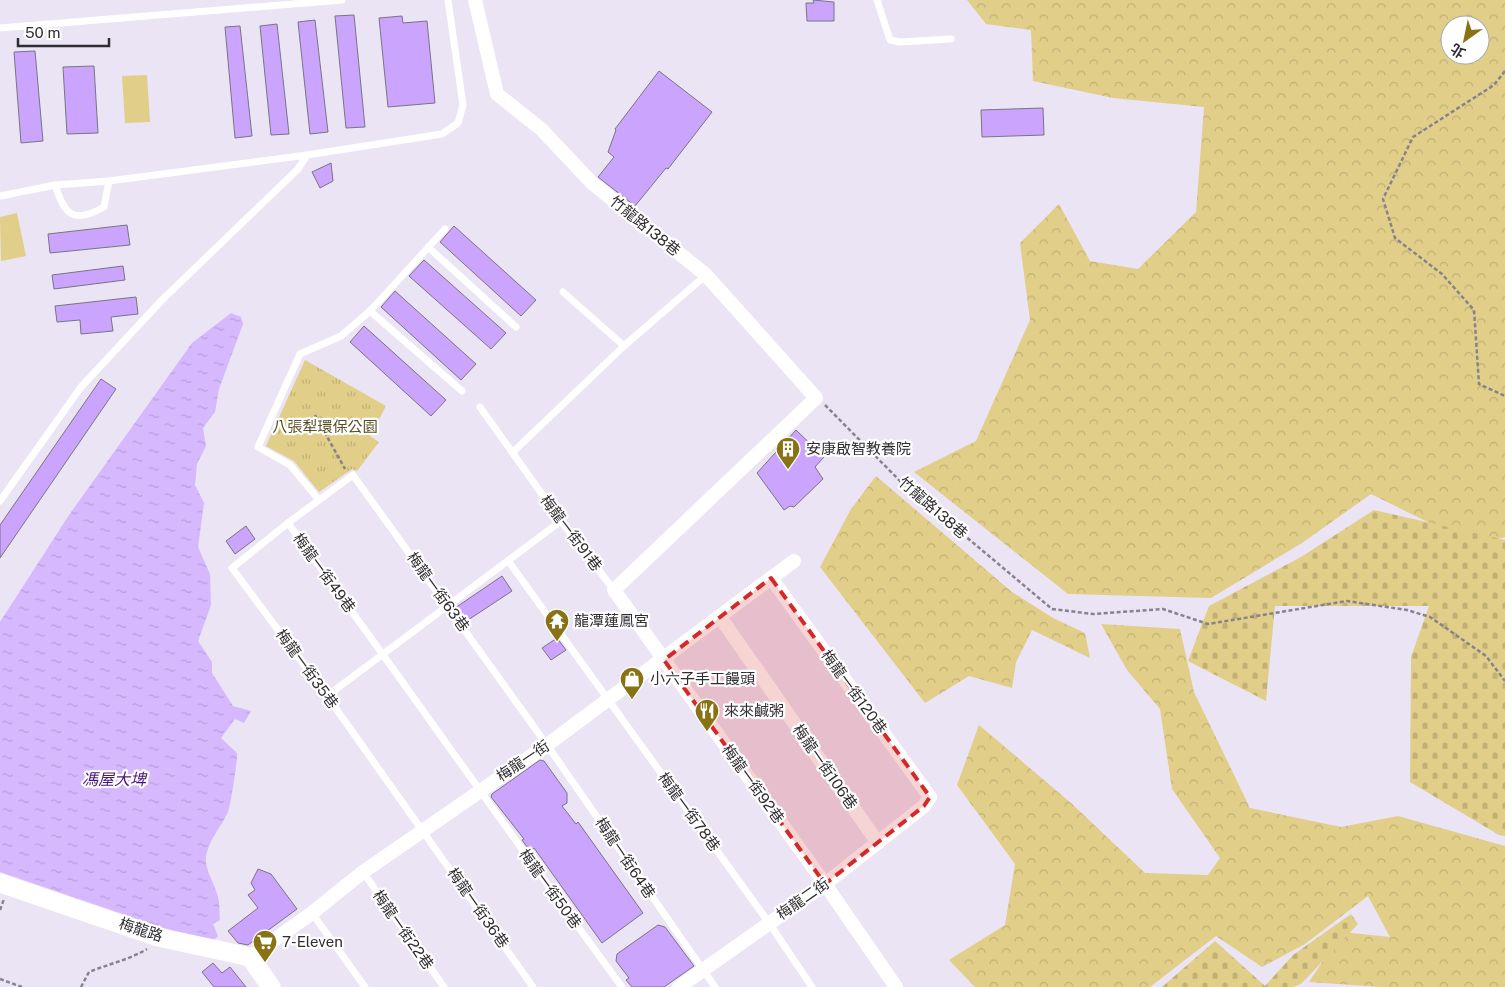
<svg xmlns="http://www.w3.org/2000/svg" width="1505" height="987" font-family="'Public Sans','Noto Sans TC',sans-serif">
	<style>
		.grass { fill: #e1ce88 }
		.forest { fill: url(#forest-crowns); fill-rule: evenodd }
		.cemetery { fill: url(#cemetery-stones) }
		.park { fill: url(#park-tufts) }
		.water { fill: url(#water-ripples) }
		.building { fill: #cba5fd; stroke: #797482 }
		.lines { fill: none; stroke-linecap: round; stroke-linejoin: round }
		.path { stroke: #87828c; stroke-width: 2.5; stroke-dasharray: 4 2.5; stroke-linecap: butt }
		.lane { stroke: #fff; stroke-width: 7 }
		.street { stroke: #fff; stroke-width: 14 }
		.secondary { stroke: #fff; stroke-width: 19 }
		.marked { fill: #d62828; fill-opacity: 0.2; stroke: #d62828; stroke-width: 4; stroke-dasharray: 10 6; stroke-linejoin: round }
		.labels { text-anchor: middle; stroke-width: 4.5; stroke-linejoin: round; paint-order: stroke }
		.street-label { font-size: 15px; fill: #2f2c32; stroke: #fff }
		.park-label { font-size: 15px; fill: #584d22; stroke: #fff }
		.poi-label { font-size: 15px; fill: #2f2c32; stroke: #fff; text-anchor: start }
		.water-label { font-size: 16px; font-style: italic; fill: #4b1379; stroke: #fff }
	</style>
	<defs>
		<pattern id="forest-crowns" width="20" height="18" patternUnits="userSpaceOnUse" patternTransform="scale(1.25)"><rect width="20" height="18" fill="#e1ce88"/><path d="M2 6a3 3 0 1 1 6 0M12 15a3 3 0 1 1 6 0" fill="none" stroke="#c1b176"/></pattern>
		<pattern id="cemetery-stones" width="16" height="16" patternUnits="userSpaceOnUse" patternTransform="scale(1.25)"><rect width="16" height="16" fill="#e1ce88"/><path d="M2 7V4a2 2 0 0 1 4 0v3zM10 15v-3a2 2 0 0 1 4 0v3z" fill="#c1b176"/></pattern>
		<pattern id="park-tufts" width="24" height="20" patternUnits="userSpaceOnUse" patternTransform="scale(1.25)"><rect width="24" height="20" fill="#e1ce88"/><path d="M3 7l-1-3M5 7V3M7 7l1-3M15 17l-1-3M17 17v-4M19 17l1-3" fill="none" stroke="#c1b176"/></pattern>
		<pattern id="water-ripples" width="26" height="14" patternUnits="userSpaceOnUse" patternTransform="scale(1.25)"><rect width="26" height="14" fill="#d6b8ff"/><path d="M2 4q2-2 4 0t4 0M15 11q2-2 4 0t4 0" fill="none" stroke="#b89edb"/></pattern>
	</defs>
	<rect width="100%" height="100%" fill="#ebe4f4"/>
	<g class="grass">
		<path d="M147 75 150 122 125 123 122 76Z"/>
		<path d="M17 213 26 256 1 261 0 217Z"/>
	</g>
	<g class="forest">
		<path d="M967 0H1505V537L1476 546 1371 494 1302 543 1211 598 1068 594 914 472 976 441 1030 320 1020 243 1059 204 1090 261 1138 269 1196 212 1204 107 1113 98 1033 81 1031 30 986 24ZM1450 25H1480V55H1450Z"/>
		<path d="M876 476 1012 592 1053 618 1085 633 1090 658 1032 630 1016 662 1012 688 969 676 925 703 820 567 851 509Z"/>
		<path d="M1101 624 1180 629 1194 692 1250 808 1341 827 1398 816 1505 846V987H1381L1309 982 1342 932 1390 937 1368 896 1305 944 1262 967 1216 936 1150 987H975L949 960 1005 925 1015 864 957 785 979 725 1071 803 1145 873 1208 875 1220 858 1172 789 1160 709 1127 670Z"/>
	</g>
	<g class="cemetery">
		<path d="M1374 510 1505 540V836L1499 835 1410 782 1411 657 1429 606H1275L1266 701 1188 661 1209 606 1301 557Z"/>
		<path d="M1351 914 1358 924 1301 984 1293 987H1162L1215 941 1265 986 1293 955Z"/>
	</g>
	<path class="park" d="M305 360 386 406 370 436 379 442 357 471 352 469 319 492 294 461 266 446Z"/>
	<path class="water" d="M231 313 241 317 243 324 219 389 215 412 203 428 206 446 197 464 195 485 204 503 198 547 210 574 211 605 198 641 212 662V673L233 706 251 711 244 723 235 719 221 738 237 753C238 758 230 811 227 814 220 828 209 840 206 856 204 869 215 884 218 897 220 904 219 912 220 920L213 924 218 936 215 939H196L0 872V622L69 515 192 343Z"/>
	<g class="building">
		<path d="M813 0 834 2V21H807L806 3H814Z"/>
		<path d="M354 15 365 127 346 128 335 16Z"/>
		<path d="M402 16 403 23 427 21 435 103 388 107 379 18Z"/>
		<path d="M315 20 328 132 310 134 298 22Z"/>
		<path d="M277 24 289 134 271 135 260 26Z"/>
		<path d="M240 26 252 136 235 138 225 27Z"/>
		<path d="M35 51 43 141 21 143 14 52Z"/>
		<path d="M94 66 98 133 67 134 63 67Z"/>
		<path d="M659 71 712 112 668 169 666 168 635 206 598 177 614 157 608 152 616 130 615 129Z"/>
		<path d="M1043 108 1044 135 982 137 981 110Z"/>
		<path d="M331 163 333 181 320 188 312 172Z"/>
		<path d="M127 225 130 245 50 253 48 234Z"/>
		<path d="M454 226 536 300 521 316 440 242Z"/>
		<path d="M424 260 506 333 491 349 409 276Z"/>
		<path d="M123 266 125 280 54 289 52 275Z"/>
		<path d="M395 291 476 364 461 380 381 307Z"/>
		<path d="M136 297 138 314 111 317 113 331 81 334 80 320 57 322 55 306Z"/>
		<path d="M364 326 446 400 431 416 350 342Z"/>
		<path d="M101 379 116 389 0 558V525Z"/>
		<path d="M796 430 824 457 815 467 823 479 794 507 790 506 784 510 757 473Z"/>
		<path d="M246 526 255 539 235 554 226 541Z"/>
		<path d="M502 576 512 591 465 622 455 608Z"/>
		<path d="M557 638 566 650 551 660 542 648Z"/>
		<path d="M540 760 544 761 567 793V803L562 806 576 824 578 822 643 913 602 943 534 848 530 851 522 840 524 839 491 797 492 794Z"/>
		<path d="M258 869 271 874 297 909 248 945 238 943 228 931 258 908 248 895 255 890 251 883Z"/>
		<path d="M658 925 665 927 694 966 664 987H632L626 980 629 978 616 961 617 954Z"/>
		<path d="M213 963 222 973 230 967 246 987H214L202 972Z"/>
	</g>
	<g class="lines">
		<g class="path">
			<path d="M1505 71 1494 85 1413 137 1383 199 1395 238 1442 274 1474 310 1479 384 1505 396"/>
			<path d="M825 405 902 483 1052 609 1093 614 1163 609 1208 624 1347 601 1407 610 1430 617 1486 656 1505 681"/>
			<path d="M315 415 345 469"/>
			<path d="M0 910 4 899"/>
			<path d="M0 979 22 987"/>
			<path d="M81 987 89 972C108 964 129 960 147 949"/>
		</g>
		<g class="lane">
			<path d="M877 0 890 40 900 42 951 39"/>
			<path d="M0 28 342 0"/>
			<path d="M55 185C65 216 74 224 104 207L109 181"/>
			<path d="M0 196 55 185 109 181 307 155"/>
			<path d="M445 229 370 311 341 336 300 354 258 447 290 465 319 500 288 523C400 677 509 833 622 987"/>
			<path d="M428 247 516 327"/>
			<path d="M563 292 624 346"/>
			<path d="M370 311 462 391"/>
			<path d="M480 407 561 521 614 590"/>
			<path d="M513 452 624 346 706 275"/>
			<path d="M319 500 353 475 547 745 715 987"/>
			<path d="M0 501 81 387 162 300 298 169 307 155 442 134 458 123 463 105 448 0"/>
			<path d="M288 523 232 568 327 696 533 987"/>
			<path d="M509 562 769 923 812 987"/>
			<path d="M327 696 561 521"/>
			<path d="M363 872 444 987"/>
			<path d="M312 913 365 987"/>
		</g>
		<g class="street">
			<path d="M475 0 497 94 541 129 592 183 706 275 816 398 614 590 825 884 896 987"/>
			<path d="M720 617 878 843"/>
			<path d="M250 957 312 913 363 872 547 745 794 561"/>
			<path d="M679 987 825 884 924 806 930 797 771 578"/>
		</g>
		<path class="secondary" d="M0 883 158 937 250 957 271 987"/>
	</g>
	<path class="marked" d="M771 578 930 797 924 806 825 884 664 660Z"/>
	<defs>
		<symbol id="building-pin" viewBox="-11 -11 22 30"><path d="M0 17L-7.5 6A9.5 9.5 0 1 1 7.5 6Z" fill="#887214" stroke="#fff"/><path d="M-4-6H4V6H1V3H-1V6H-4ZM-2.5-4.3h1.7v1.8h-1.7ZM.8-4.3h1.7v1.8H.8ZM-2.5-1h1.7V.8h-1.7ZM.8-1h1.7V.8H.8Z" fill="#fff"/></symbol>
		<symbol id="temple-pin" viewBox="-11 -11 22 30"><path d="M0 17L-7.5 6A9.5 9.5 0 1 1 7.5 6Z" fill="#887214" stroke="#fff"/><path d="M0-6L5-2H3V0L6.5 2.5H4V6H1.5V3h-3V6H-4V2.5H-6.5L-3 0V-2H-5Z" fill="#fff"/></symbol>
		<symbol id="shop-pin" viewBox="-11 -11 22 30"><path d="M0 17L-7.5 6A9.5 9.5 0 1 1 7.5 6Z" fill="#887214" stroke="#fff"/><path d="M-5-2.5h2.3a2.7 3.5 0 0 1 5.4 0H5L5.5 6h-11ZM-1.5-2.5h3a1.5 2.3 0 0 0-3 0Z" fill="#fff"/></symbol>
		<symbol id="restaurant-pin" viewBox="-11 -11 22 30"><path d="M0 17L-7.5 6A9.5 9.5 0 1 1 7.5 6Z" fill="#887214" stroke="#fff"/><path d="M-5-6h1v4h1v-4h1v4h1v-4h1v5L-1.5 .5V6h-2V.5L-5-1ZM5-6V6H3V1.5H1.5Q1.5-4 5-6Z" fill="#fff"/></symbol>
		<symbol id="supermarket-pin" viewBox="-11 -11 22 30"><path d="M0 17L-7.5 6A9.5 9.5 0 1 1 7.5 6Z" fill="#887214" stroke="#fff"/><path d="M-6-5.5h2.5l.6 2H6L4.5 2H-2.5L-4.4-4H-6ZM-1.5 3.2a1.3 1.3 0 1 0 .1 0ZM3 3.2a1.3 1.3 0 1 0 .1 0Z" fill="#fff"/></symbol>
	</defs>
	<g fill-rule="evenodd">
		<use href="#building-pin" x="774" y="435" width="28" height="38"/>
		<use href="#temple-pin" x="543" y="607" width="28" height="38"/>
		<use href="#shop-pin" x="618" y="665" width="28" height="38"/>
		<use href="#restaurant-pin" x="693" y="697" width="28" height="38"/>
		<use href="#supermarket-pin" x="251" y="928" width="28" height="38"/>
	</g>
	<g class="labels">
		<g class="street-label">
			<text transform="translate(645 226) rotate(39)" y="5">竹龍路138巷</text>
			<text transform="translate(933 508) rotate(41)" y="5">竹龍路138巷</text>
			<text transform="translate(571 533) rotate(53)" y="5">梅龍一街91巷</text>
			<text transform="translate(324 573) rotate(54)" y="5">梅龍一街49巷</text>
			<text transform="translate(438 592) rotate(54)" y="5">梅龍一街63巷</text>
			<text transform="translate(307 669) rotate(54)" y="5">梅龍一街35巷</text>
			<text transform="translate(854 692) rotate(54)" y="5">梅龍一街120巷</text>
			<text transform="translate(523 761) rotate(-34)" y="5">梅龍一街</text>
			<text transform="translate(825 767) rotate(55)" y="5">梅龍一街106巷</text>
			<text transform="translate(753 784) rotate(54)" y="5">梅龍一街92巷</text>
			<text transform="translate(689 812) rotate(54)" y="5">梅龍一街78巷</text>
			<text transform="translate(625 858) rotate(56)" y="5">梅龍一街64巷</text>
			<text transform="translate(550 889) rotate(54)" y="5">梅龍一街50巷</text>
			<text transform="translate(803 899) rotate(-35)" y="5">梅龍二街</text>
			<text transform="translate(478 908) rotate(55)" y="5">梅龍一街36巷</text>
			<text transform="translate(141 930) rotate(18)" y="5">梅龍路</text>
			<text transform="translate(403 930) rotate(55)" y="5">梅龍一街22巷</text>
		</g>
		<g class="park-label">
			<text x="325" y="432">八張犁環保公園</text>
		</g>
		<g class="poi-label">
			<text x="806" y="454">安康啟智教養院</text>
			<text x="574" y="626">龍潭蓮鳳宮</text>
			<text x="650" y="684">小六子手工饅頭</text>
			<text x="724" y="716">來來鹹粥</text>
			<text x="282" y="947">7-Eleven</text>
		</g>
		<g class="water-label">
			<text x="114" y="785">馮屋大埤</text>
		</g>
	</g>
	<g transform="translate(1465 40) rotate(213)"><circle r="24" fill="#ffffff" stroke="#acabad"/>
	<path d="M0-4L9 19L0 12L-9 19Z" fill="#887214"/>
	<text y="-8" font-size="14" font-weight="bold" text-anchor="middle" fill="#2f2c32">北</text>
	</g>
	<path d="M18 38v8h91v-8" fill="none" stroke="#2f2c32" stroke-width="2.5"/>
	<text x="25" y="38" font-size="15" fill="#2f2c32" stroke="#ffffff" stroke-width="4" paint-order="stroke">50 m</text>
</svg>
